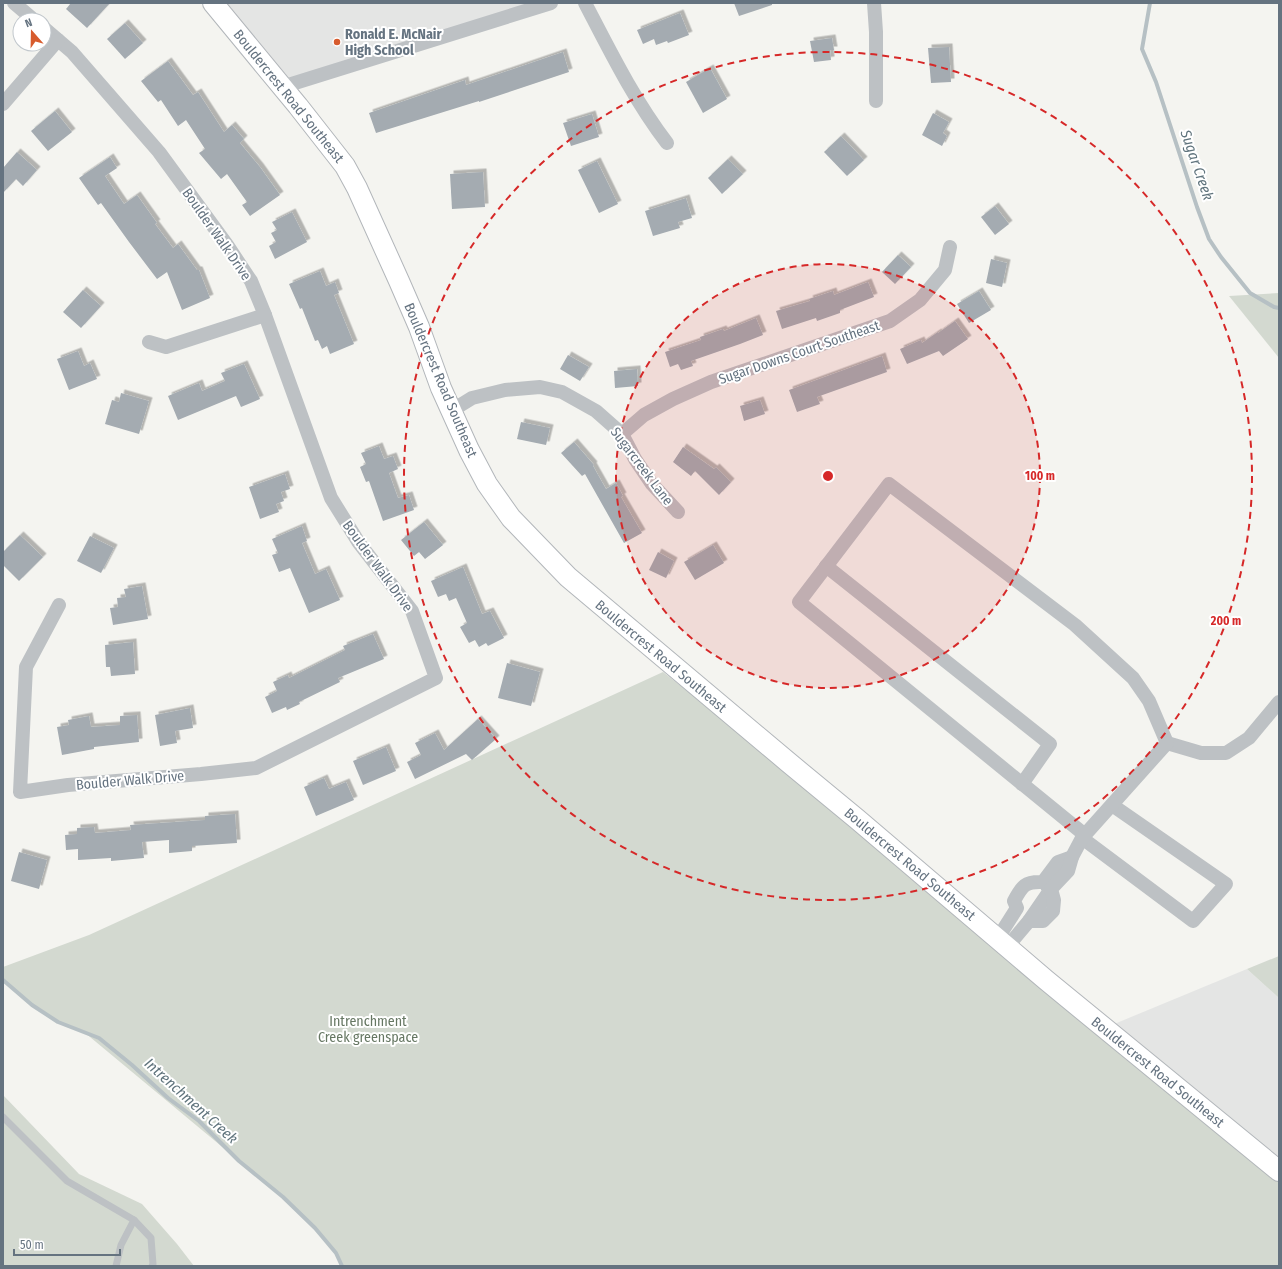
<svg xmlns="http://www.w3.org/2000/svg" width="1282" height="1269" font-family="'Fira Sans Condensed',sans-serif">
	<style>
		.built { fill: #e4e5e4 }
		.green { fill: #d3d9d0 }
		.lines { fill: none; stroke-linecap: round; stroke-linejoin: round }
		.stream { stroke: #b6c0c4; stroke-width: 4 }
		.building { fill: #a4abb1; filter: url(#shadow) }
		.secondary-casing { stroke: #b2b6ba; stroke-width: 22 }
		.lane { stroke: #bdc1c4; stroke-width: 7 }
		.street { stroke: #bdc1c4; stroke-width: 14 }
		.secondary { stroke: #fff; stroke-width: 20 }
		.ring { fill: none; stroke: #d62828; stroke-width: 2; stroke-dasharray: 7 5 }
		.poi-dot { fill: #d75b2d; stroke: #fff; stroke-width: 1.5 }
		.labels { text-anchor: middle; stroke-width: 4; stroke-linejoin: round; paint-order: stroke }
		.poi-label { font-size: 14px; font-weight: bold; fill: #657380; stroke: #fff; text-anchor: start }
		.street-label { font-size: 14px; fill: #657380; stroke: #fff }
		.park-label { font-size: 14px; fill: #667763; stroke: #fff }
		.water-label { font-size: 15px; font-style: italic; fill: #60747d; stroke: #fff }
		.centre { fill: #d62828; stroke: #fff; stroke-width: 2 }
		.ring-label { font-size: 12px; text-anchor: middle; font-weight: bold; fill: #d62828; stroke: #fff; stroke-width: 4; stroke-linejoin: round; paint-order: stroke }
	</style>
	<defs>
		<filter id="shadow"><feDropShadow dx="3.5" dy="-3.5" stdDeviation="0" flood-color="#0004"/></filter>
	</defs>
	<rect width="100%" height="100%" fill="#f4f4f0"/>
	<g class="built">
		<path d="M222 3H552L287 81Z"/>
		<path d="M1247 969 1279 998V1169L1107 1027Z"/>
	</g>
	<g class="green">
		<path d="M1279 293V358L1229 296Z"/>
		<path d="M663 672 795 776 1279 1169V1266H342C331 1242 311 1224 292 1205L84 1032 58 1022 32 1004 3 978V967L89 935Z"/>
		<path d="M1279 956V998L1247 969Z"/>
		<path d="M3 1095 79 1174 142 1204 177 1244 194 1266H3Z"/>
	</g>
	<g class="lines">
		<g class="stream">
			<path d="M1150 3 1142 49 1156 82 1197 207 1209 239 1221 257 1250 293 1274 307 1279 308"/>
			<path d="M3 980 32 1005 58 1022 99 1038 132 1065 168 1098 199 1121 239 1161 283 1197 315 1228 336 1253 342 1266"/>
		</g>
	</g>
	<g class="building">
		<path d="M71 3H110L87 28 66 9Z"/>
		<path d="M734 3H772V5L739 16Z"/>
		<path d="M680 13 689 35 668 43 667 41 656 45 654 39 643 44 637 30Z"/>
		<path d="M125 23 143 43 125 59 107 39Z"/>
		<path d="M832 38 834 50H830L831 60 814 62 810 41Z"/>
		<path d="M949 47 951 82 931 83 928 48Z"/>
		<path d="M563 52 569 72 479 102V101L376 133 369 113 465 80 466 85Z"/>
		<path d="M168 61 193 95 198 92 224 132 232 125 244 139 240 143 260 167 280 195 250 216 242 205 247 202 227 174 221 179 199 153 205 149 186 120 178 126 161 100 158 102 141 81Z"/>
		<path d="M710 68 727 99 703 113 686 82Z"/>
		<path d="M55 111 72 132 48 151 31 131Z"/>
		<path d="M933 113 949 122 943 133 947 136 942 146 922 135Z"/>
		<path d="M592 114 599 137 571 146 563 123Z"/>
		<path d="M841 136 864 160 847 176 824 152Z"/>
		<path d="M17 152 37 170 23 186 16 179 3 193V168Z"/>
		<path d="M110 157 117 168 105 176 124 204 137 195 157 223 155 224 173 248 178 244 197 270H199L210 298 182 310 167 272 157 279 129 242 101 203 98 205 79 178Z"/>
		<path d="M728 159 743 174 722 194 708 178Z"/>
		<path d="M597 161 618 204 599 213 578 170Z"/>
		<path d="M483 172 485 207 452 209 450 174Z"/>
		<path d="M686 198 692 218 678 222 680 228 653 236 645 211Z"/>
		<path d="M995 206 1009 224 995 235 981 217Z"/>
		<path d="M292 212 307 242 275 259 269 246 276 242 271 233 277 230 272 222Z"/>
		<path d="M898 255 911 267 895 284 882 272Z"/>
		<path d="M991 259 1007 263 1002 287 986 283Z"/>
		<path d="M320 271 326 286 335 282 339 293 334 295 354 344 330 354 327 346 322 349 318 340 315 341 302 308 300 309 289 284Z"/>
		<path d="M868 282 874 297 840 310V313L817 321 816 318 782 329 776 311 810 301 809 299 833 291 834 295Z"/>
		<path d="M83 290 101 306 81 328 63 312Z"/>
		<path d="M979 291 991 310 969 323 957 304Z"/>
		<path d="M756 318 763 335 740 344 691 361 693 366 681 370 678 364 670 367 665 352 701 340 700 337 723 329 724 331Z"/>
		<path d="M955 321 968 339 943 356 939 351 907 364 900 349 921 340 922 343 938 332V333Z"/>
		<path d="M78 351 84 366 90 363 97 379 69 390 57 359Z"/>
		<path d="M568 355 589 367 580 381 560 369Z"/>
		<path d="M882 356 887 372 817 397 820 404 797 412 789 390Z"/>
		<path d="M244 364 260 399 241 407 236 396 178 420 168 396 199 383 202 391 225 381 221 373Z"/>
		<path d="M637 369 638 386 615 388 614 371Z"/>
		<path d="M121 393 149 401 139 434 105 424 112 400 119 402Z"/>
		<path d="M760 400 765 414 744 421 740 406Z"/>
		<path d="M521 422 550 428 546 445 517 439Z"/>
		<path d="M574 442 594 465 593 466 606 489 616 483 623 496 621 497 642 533 624 543 585 474 582 476 561 453Z"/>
		<path d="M379 446 384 459 393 456 398 469 389 473 398 498 409 495 414 510 383 521 369 481 366 482 360 467 366 464 361 453Z"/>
		<path d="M683 447 714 469 716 467 731 482 719 495 695 471 691 476 673 462Z"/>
		<path d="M285 474 290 489 281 492 284 501 276 504 279 512 260 519 249 487Z"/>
		<path d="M424 522 443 545 425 559 419 552 414 556 401 540Z"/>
		<path d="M302 526 307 541 302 543 315 574 326 569 340 600 309 613 290 568 279 572 272 555 278 553 272 539Z"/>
		<path d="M20 535 43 557 19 581 3 565V552Z"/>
		<path d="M90 536 114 548 101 573 77 561Z"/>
		<path d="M713 545 724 563 695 580 684 562Z"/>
		<path d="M658 552 674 561 666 578 649 570Z"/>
		<path d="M463 567 482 614 490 611 504 638 488 646 486 643 479 647 475 640 469 643 460 627 467 623 456 598 449 601 446 594 438 597 431 581Z"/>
		<path d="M142 586 148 619 113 625 110 608 118 607 117 598 126 597 124 589Z"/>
		<path d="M373 634 384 659 338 678 340 682 299 702 300 704 287 710 286 707 272 713 265 697 277 691 273 682 288 675 289 678 345 650 343 646Z"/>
		<path d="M133 642 135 674 111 676 110 667H106L105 645Z"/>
		<path d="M507 663 540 672 531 706 498 698Z"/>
		<path d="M190 708 193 728 175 731 177 743 160 746 155 715Z"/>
		<path d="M137 715 139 742 94 747V749L62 755 57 727 69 725 68 720 89 716 91 727 120 725V716Z"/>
		<path d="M478 719 496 739 472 760 466 754 415 779 407 762 421 755 415 743 435 733 444 750Z"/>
		<path d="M386 747 396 771 363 785 353 761Z"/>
		<path d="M324 778 329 789 346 782 354 800 316 816 304 787Z"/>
		<path d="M235 814 237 843 192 846V851L169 853V840L142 842 144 858 111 861V858L78 860V849L66 850 65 835 77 834V828L94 827 95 833 131 830 130 825 205 820V816Z"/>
		<path d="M19 852 47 860 39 889 11 881Z"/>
	</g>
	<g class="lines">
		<defs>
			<path id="secondary" d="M213 3 298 106 345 166 357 188 399 281 419 327 441 388 469 450 487 484 511 518 568 577 788 762 857 819 1046 980 1279 1171"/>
		</defs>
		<use href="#secondary" class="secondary-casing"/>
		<g class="lane">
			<path d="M3 1117 67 1181 134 1220 151 1238 153 1264 152 1266"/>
			<path d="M116 1266 121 1245 134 1220"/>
		</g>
		<g class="street">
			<path d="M14 3 34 20"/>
			<path d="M585 3C610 51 634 100 667 143"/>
			<path d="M874 3 876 32V101"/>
			<path d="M44 28 72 52 159 152 227 245 251 281 265 315 331 498 359 543 412 611 436 678 256 768 201 774 68 785 20 792 26 667 59 605"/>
			<path d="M282 87 551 3"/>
			<path d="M3 104 58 40"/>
			<path d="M149 342 166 347 265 315"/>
			<path d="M451 411 472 398 505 390 540 387 562 392 596 411 622 434 635 459 652 484 678 512"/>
			<path d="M622 434 644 415 673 399 711 382 890 321 920 300 945 270 950 247"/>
			<path d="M826 566 1050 744 1022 784"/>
			<path d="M1167 743 1201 753H1226L1249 738 1279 702"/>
			<path d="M1085 835 799 602 889 484 1075 625 1133 678 1149 701 1167 743"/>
			<path d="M1082 838 1193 921 1226 884 1112 805"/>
			<path d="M1029 921 1051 889 1047 886"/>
			<path d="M998 938 1017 908 1014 901C1022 886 1025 881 1043 882L1058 862 1072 857"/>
			<path d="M1008 946 1029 921H1043L1053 911 1054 900 1051 889 1068 871 1072 857 1082 838 1167 743"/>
		</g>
		<use href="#secondary" class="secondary"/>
	</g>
	<circle cx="828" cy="476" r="212" fill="#d62828" fill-opacity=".12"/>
	<g class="ring">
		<circle cx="828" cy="476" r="212"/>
		<circle cx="828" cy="476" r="424"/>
	</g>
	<circle class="poi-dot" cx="337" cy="42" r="4"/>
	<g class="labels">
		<g class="poi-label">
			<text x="345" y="39">Ronald E. McNair<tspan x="345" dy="16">High School</tspan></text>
		</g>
		<g class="street-label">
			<text transform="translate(289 96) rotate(51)" y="5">Bouldercrest Road Southeast</text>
			<text transform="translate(217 234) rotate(55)" y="5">Boulder Walk Drive</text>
			<text transform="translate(799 352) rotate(-19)" y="5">Sugar Downs Court Southeast</text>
			<text transform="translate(441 380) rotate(67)" y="5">Bouldercrest Road Southeast</text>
			<text transform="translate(642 466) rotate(53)" y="5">Sugarcreek Lane</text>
			<text transform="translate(378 566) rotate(54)" y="5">Boulder Walk Drive</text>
			<text transform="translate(661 656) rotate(40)" y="5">Bouldercrest Road Southeast</text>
			<text transform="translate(130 780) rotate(-5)" y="5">Boulder Walk Drive</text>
			<text transform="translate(910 864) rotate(40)" y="5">Bouldercrest Road Southeast</text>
			<text transform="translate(1158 1072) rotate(39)" y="5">Bouldercrest Road Southeast</text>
		</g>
		<g class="park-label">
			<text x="368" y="1026">Intrenchment<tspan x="368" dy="16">Creek greenspace</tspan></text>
		</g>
		<g class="water-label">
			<text transform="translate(1197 165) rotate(71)" y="5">Sugar Creek</text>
			<text transform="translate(191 1101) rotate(42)" y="5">Intrenchment Creek</text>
		</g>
	</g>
	<circle cx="828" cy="476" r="6" class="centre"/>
	<g class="ring-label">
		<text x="1040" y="480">100 m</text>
		<text x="1226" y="625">200 m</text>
	</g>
	<rect width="1282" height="1269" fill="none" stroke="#657380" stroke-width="8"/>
	<g transform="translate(32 32) rotate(340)"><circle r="19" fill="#ffffff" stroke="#c1c7cc"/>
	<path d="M0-3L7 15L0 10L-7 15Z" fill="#d75b2d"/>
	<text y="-6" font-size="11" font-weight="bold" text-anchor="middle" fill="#657380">N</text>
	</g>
	<path d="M14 1249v6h106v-6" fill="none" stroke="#657380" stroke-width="2"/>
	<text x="20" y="1249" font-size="12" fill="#657380" stroke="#ffffff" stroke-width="3" paint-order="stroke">50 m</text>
</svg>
